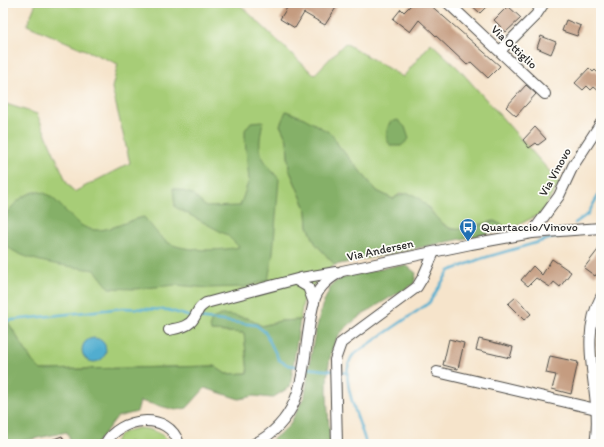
<svg xmlns="http://www.w3.org/2000/svg" width="604" height="447" font-family="Itim,sans-serif">
	<style>
		.green { fill: #a7cd77; stroke: #697c51 }
		.forest { fill: #85b068; stroke: #586e4a }
		.water { fill: #51adcf; stroke: #3e6c7d }
		.lines { fill: none; stroke-linecap: round; stroke-linejoin: round }
		.stream { stroke: #51adcf; stroke-width: 2.5 }
		.building { fill: #c59c80 }
		.minor-casing { stroke: #494743; stroke-width: 12 }
		.minor { stroke: #fff; stroke-width: 10 }
		.labels { text-anchor: middle; stroke-width: 3.5; stroke-linejoin: round; paint-order: stroke }
		.street-label { font-size: 12px; fill: #2b2b2b; stroke: #fdfcf7 }
		.poi-label { font-size: 12px; fill: #2b2b2b; stroke: #fdfcf7; text-anchor: start }
	</style>
	<rect width="100%" height="100%" fill="#fdfcf7"/>
	<filter id="ink" filterUnits="userSpaceOnUse"><feTurbulence type="fractalNoise" baseFrequency=".025" numOctaves="2"/><feDisplacementMap in="SourceGraphic" scale="8" xChannelSelector="R" yChannelSelector="G"/><feConvolveMatrix kernelMatrix="1 2 1 2 8 2 1 2 1" color-interpolation-filters="sRGB"/></filter>
	<filter id="wash" filterUnits="userSpaceOnUse"><feTurbulence type="fractalNoise" baseFrequency=".012" numOctaves="4" result="noise"/><feDisplacementMap in="SourceGraphic" scale="16" xChannelSelector="R" yChannelSelector="G"/><feGaussianBlur stdDeviation="0.9" result="paint"/><feColorMatrix in="noise" values="0 0 0 0 0 0 0 0 0 0 0 0 0 0 0 0 0 1.4 0 .05"/><feComposite in="paint" operator="in"/></filter>
	<g filter="url(#wash)">
		<rect width="100%" height="100%" fill="#f6e4cb"/>
		<g class="green">
			<path d="M36 3H238L314 75 345 43 403 77 431 43 458 68 560 183 540 214 510 229 494 221 460 230 449 228 437 219 429 208 401 193 393 199 377 191 338 145 332 134 280 125 287 140 289 169 307 211 308 226 315 243 335 265 326 271 304 296 300 320 280 321 262 326 247 318 221 316 211 331 244 333 248 373 226 374 214 366 41 370 32 361 3 314V103L37 114 67 183 74 192 130 163 112 88 118 64 27 25Z"/>
			<path d="M139 428C153 429 163 433 172 444H131L130 442C125 445 120 445 115 442 119 432 129 430 139 428Z"/>
		</g>
		<g class="forest">
			<path d="M286 111 304 118 332 134 338 145 377 191 393 199C420 180 428 217 449 228 458 233 482 223 494 221L510 229 335 265 315 243 308 226 307 211 289 169 287 140 280 125Z"/>
			<path d="M398 120 405 127 409 139 401 146H391C384 138 386 131 390 122Z"/>
			<path d="M263 121C257 152 258 155 279 179L273 253 268 280 244 287 208 288 176 285 135 289 109 288 95 270C73 267 25 262 8 247 2 243 3 237 3 231 3 224 2 219 6 214 13 205 23 194 35 192 58 189 71 231 97 230 113 230 128 220 144 217 150 224 160 238 167 242 183 252 221 251 239 247L227 235 175 207 173 188 192 194 206 207 240 206 249 180 245 140V130L251 122Z"/>
			<path d="M394 266H407L416 273 414 284C395 295 347 320 337 338 321 369 329 411 330 444H267L289 426 305 395 313 343 322 306 332 284 344 277Z"/>
			<path d="M3 314 32 361 41 370 214 366 226 374 248 373 244 333 211 331 210 325 212 319 221 315H230L247 318 262 326 280 321 300 320 290 387 272 398 254 396 239 399 205 388 187 408 176 410 140 401 137 412 117 417 96 444H72L67 432 8 444 3 434Z"/>
		</g>
		<circle class="water" cx="94" cy="350" r="12"/>
		<g class="lines">
			<g class="stream">
				<path d="M575 223 588 214 601 190"/>
				<path d="M198 318 256 325 265 332 279 360 288 365 301 367"/>
				<path d="M3 321 123 308 168 310 191 317"/>
				<path d="M306 368 333 371"/>
				<path d="M338 372 347 373"/>
				<path d="M366 444C360 420 337 376 353 355L429 303 449 271 480 259 556 237"/>
			</g>
		</g>
		<g id="blocks">
			<g class="building">
				<path d="M290 3H332L337 6 325 25 304 13 295 28 280 19Z"/>
				<path d="M413 3H428L500 66 488 78 471 62 467 65 419 20 410 32 393 19 401 9 404 12Z"/>
				<path d="M469 3H490L480 13Z"/>
				<path d="M508 6 521 18 506 32 494 20Z"/>
				<path d="M566 20 581 26 577 36 562 31Z"/>
				<path d="M541 36 556 42 551 54 537 48Z"/>
				<path d="M589 68 593 72 595 70 601 76V93L594 87 591 90 587 86 583 90 575 83Z"/>
				<path d="M526 85 536 94 516 116 506 107Z"/>
				<path d="M535 127 546 139 538 145 536 143 529 148 523 140Z"/>
				<path d="M601 246V269L595 276 584 268Z"/>
				<path d="M552 259 571 272 560 287 554 282 550 287 536 278 528 286 521 280 533 266 542 275Z"/>
				<path d="M516 297 531 314 524 320 508 304Z"/>
				<path d="M449 339 464 343 458 369 443 365Z"/>
				<path d="M479 339 513 347 510 358 476 350Z"/>
				<path d="M550 356 578 362 571 394 552 389 556 375 546 373Z"/>
				<path d="M62 436 65 444H44L43 443Z"/>
			</g>
		</g>
	</g>
	<g filter="url(#ink)">
		<use href="#blocks" fill-opacity="0" stroke="#494743" stroke-width="1"/>
		<g class="lines">
			<defs>
				<g id="minor">
					<path d="M448 3 545 94"/>
					<path d="M500 51 536 15 544 3"/>
					<path d="M532 233 559 196 573 166 601 123"/>
					<path d="M296 280 308 287 314 303"/>
					<path d="M169 330C178 328 189 327 194 318 199 310 197 309 206 303L301 278 336 272"/>
					<path d="M437 372 596 409"/>
					<path d="M105 444C119 417 169 410 179 444"/>
					<path d="M254 444C314 413 299 354 315 298 320 285 330 278 342 271L471 244 532 233 601 228"/>
					<path d="M337 444 335 360 341 343 417 287 423 277 434 252"/>
					<path d="M595 444C604 396 576 343 601 297"/>
				</g>
			</defs>
			<use href="#minor" class="minor-casing"/>
			<use href="#minor" class="minor"/>
		</g>
	</g>
	<defs>
		<symbol id="bus-pin" viewBox="-11 -11 22 30"><path d="M0 17L-7.5 6A9.5 9.5 0 1 1 7.5 6Z" fill="#1f6fb2" stroke="#fdfcf7"/><path d="M-5-6H5V4H4V6H2V4H-2V6H-4V4H-5ZM-3.5-4V0h7V-4ZM-3.5 1.2v1.5H-2V1.2ZM2 1.2v1.5H3.5V1.2Z" fill="#fff"/></symbol>
	</defs>
	<g fill-rule="evenodd">
		<use href="#bus-pin" x="458" y="217" width="20" height="27"/>
	</g>
	<g class="labels">
		<g class="street-label">
			<text transform="translate(514 47) rotate(43)" y="4">Via Ottiglio</text>
			<text transform="translate(555 172) rotate(-61)" y="4">Via Vinovo</text>
			<text transform="translate(380 250) rotate(-12)" y="4">Via Andersen</text>
		</g>
		<g class="poi-label">
			<text x="481" y="231">Quartaccio/Vinovo</text>
		</g>
	</g>
	<rect width="604" height="447" fill="none" stroke="#fdfcf7" stroke-width="16"/>
</svg>
